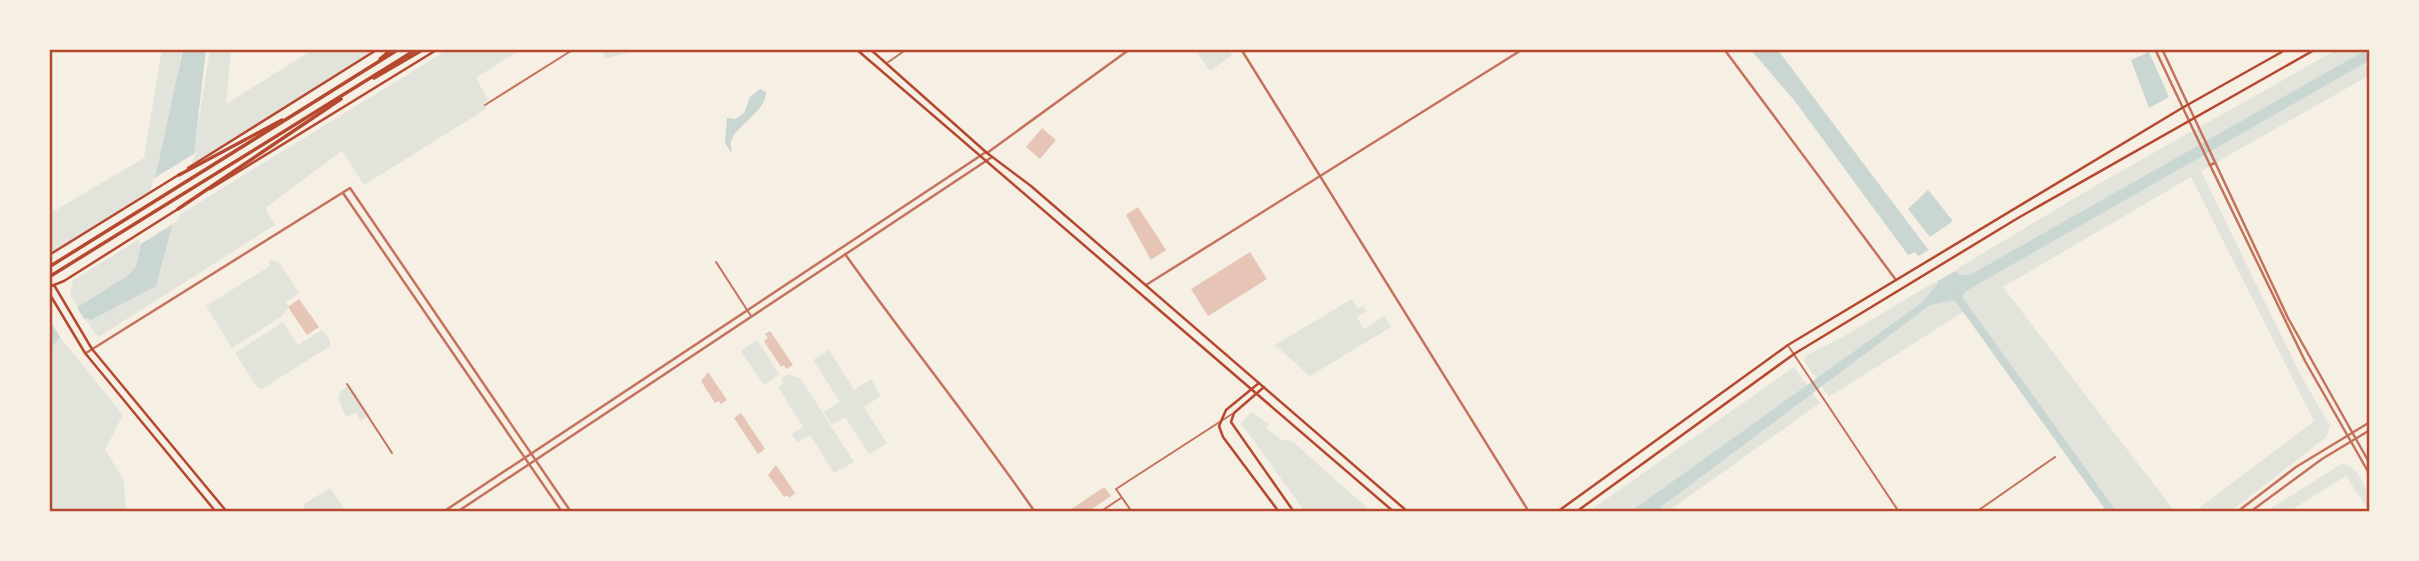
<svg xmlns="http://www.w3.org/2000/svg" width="2419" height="561" font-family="'Fira Sans',sans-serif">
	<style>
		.green { fill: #e2e4dc }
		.water { fill: #c9d6d2 }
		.pier { fill: #f6efe4 }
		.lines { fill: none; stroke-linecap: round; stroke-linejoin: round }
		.river { stroke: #c9d6d2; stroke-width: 8 }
		.building { fill: #e6c5b7 }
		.pedestrian { stroke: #c5725c; stroke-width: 2 }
		.minor { stroke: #c5725c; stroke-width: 2 }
		.tertiary { stroke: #c5725c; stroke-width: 2.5 }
		.secondary { stroke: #b5482f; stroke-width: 2.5 }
		.primary { stroke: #b5482f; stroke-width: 2.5 }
		.trunk { stroke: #b5482f; stroke-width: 3.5 }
		.neatline { fill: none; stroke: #b5482f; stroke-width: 2.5 }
	</style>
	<rect width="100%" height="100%" fill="#f6efe4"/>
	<g class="green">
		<path d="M162 49H182L157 188 63 248 49 251V214L144 158Z"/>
		<path d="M210 49H231L226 104 314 49H379L196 164 192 163Z"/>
		<path d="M449 49H521L476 78 488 100 484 103 486 109 364 185 342 151 265 208 275 225 100 336 96 335 70 295 73 280Z"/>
		<path d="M602 49H641L605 59Z"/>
		<path d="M1195 49H1228L1232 55 1210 71Z"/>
		<path d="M2338 49H2370V75L2201 171 2299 372 2330 426 2326 437 2230 512H2194L2314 421 2191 177 2003 287 2175 512H2116L1968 309 1829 397 1804 361 1805 356 1841 338 2107 179Z"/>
		<path d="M271 260 279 262 299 293 286 302 289 307 282 316 232 348 206 306 270 266 268 261Z"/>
		<path d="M1352 299 1358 309 1363 306 1366 311 1357 317 1364 329 1384 316 1391 327 1310 376 1275 345Z"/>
		<path d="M283 322 298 345 322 330 330 340V346L262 389 257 387 235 353Z"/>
		<path d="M60 337 123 415 105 450 124 480 126 512H49V350Z"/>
		<path d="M757 340 779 374 764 385 741 351Z"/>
		<path d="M829 350 854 390 871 379 881 396 864 407 887 443 869 454 845 417 832 425 824 412 840 402 813 360Z"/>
		<path d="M1794 367 1820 403 1667 512H1588Z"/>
		<path d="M788 374 801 379 854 462 834 473 810 435 797 442 792 434 803 427 778 387 784 383 781 378Z"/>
		<path d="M350 385 370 415 361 421 356 413 346 417 338 398 341 390Z"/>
		<path d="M1252 412 1269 424 1266 428 1283 441 1286 439 1294 443 1372 512H1305L1241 423Z"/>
		<path d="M2343 463C2361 468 2370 495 2370 512L2346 476 2288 512H2265Z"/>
		<path d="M330 488 346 511 305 512 304 504Z"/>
	</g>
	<g class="water">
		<path d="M183 49H206L194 154 187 169 156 286 91 320 86 318 60 337 49 350V325L129 275 136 267Z"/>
		<path d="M1750 49H1777L1927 248 1960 275H1970L2368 49 2370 60 1966 291 1963 295 1962 305 1955 300 1930 305 1662 506 1658 512H1630L1923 302 1938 283 1915 252 1908 255 1794 100Z"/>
		<path d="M2149 52 2169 97 2149 108 2131 60Z"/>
		<path d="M760 89 766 92C767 111 733 128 731 142 730 146 732 150 732 153L725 143 727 118 735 119 744 113 750 97Z"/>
		<path d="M1928 190 1953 221 1930 237 1908 209Z"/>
	</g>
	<g class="pier">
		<path d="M197 152 191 164 178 221 139 245 153 179Z"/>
		<path d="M1932 248 1957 270 1931 285 1934 283 1915 258Z"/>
		<path d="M76 306 86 322 62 340 50 321Z"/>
	</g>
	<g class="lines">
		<path class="river" d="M1958 298 2112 512"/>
	</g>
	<g class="building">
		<path d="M1042 128 1056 140 1040 159 1026 147Z"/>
		<path d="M1138 207 1166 250 1151 260 1126 215Z"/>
		<path d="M1250 252 1267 279 1208 316 1191 289Z"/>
		<path d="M299 299 319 327 307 335 288 307Z"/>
		<path d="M770 331 793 365 786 369 784 365 781 367 764 341 768 338 765 334Z"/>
		<path d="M708 372 727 400 721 404 719 401 715 403 701 381Z"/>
		<path d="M741 413 765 449 758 454 734 418Z"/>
		<path d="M776 465 795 493 789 498 787 495 784 497 768 475Z"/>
		<path d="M1104 487 1111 496 1087 512H1067Z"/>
	</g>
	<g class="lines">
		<path class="pedestrian" d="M347 384 392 453"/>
		<g class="minor">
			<path d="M887 63 907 49"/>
			<path d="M485 105 574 49"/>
			<path d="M716 262 751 316"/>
			<path d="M1789 347 1899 512"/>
			<path d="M1100 512 1121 498"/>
			<path d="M1132 512 1116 489 1232 414"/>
			<path d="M1976 512 2055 457"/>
		</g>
		<g class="tertiary">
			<path d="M1241 49 1529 512"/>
			<path d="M1724 49 1896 280"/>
			<path d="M2155 49 2210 165"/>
			<path d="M2162 49 2288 318 2370 464"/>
			<path d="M987 153 1130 49"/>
			<path d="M2215 163 2210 165 2305 361 2370 475"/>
			<path d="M343 193 562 512"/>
			<path d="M845 254C907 341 974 424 1035 512"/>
			<path d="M1146 285 1523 49"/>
			<path d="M86 353 350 188 571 512"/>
			<path d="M443 512 986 152"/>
			<path d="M457 512 992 157"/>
			<path d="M2237 512 2296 467 2370 422"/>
			<path d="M2250 512 2322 459 2370 430"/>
		</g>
		<g class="secondary">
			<path d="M1259 383 1226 410 1219 426 1223 437 1279 512"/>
			<path d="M1264 387 1234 413 1231 422 1294 512"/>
			<path d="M1557 512 1788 345 2182 108 2287 49"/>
			<path d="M1576 512 1794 354 2018 218 2316 49"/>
		</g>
		<g class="primary">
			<path d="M856 49 1394 512"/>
			<path d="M870 49 987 153 1031 186 1408 512"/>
			<path d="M188 168 378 49"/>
			<path d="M210 189 438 49"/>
			<path d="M49 255 180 174"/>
			<path d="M54 285 92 349 227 512"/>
			<path d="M49 287 64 281 178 209"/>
			<path d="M49 293 85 353 216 512"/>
		</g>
		<g class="trunk">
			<path d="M380 59 392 49"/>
			<path d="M374 78 424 49"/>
			<path d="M179 175 282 120"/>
			<path d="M178 209 341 99"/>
			<path d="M49 267 399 49"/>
			<path d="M49 277 417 49"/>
		</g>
	</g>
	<rect width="2419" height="561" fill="none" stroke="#f6efe4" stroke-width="102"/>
	<rect x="51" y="51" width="2317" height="459" class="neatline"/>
</svg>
